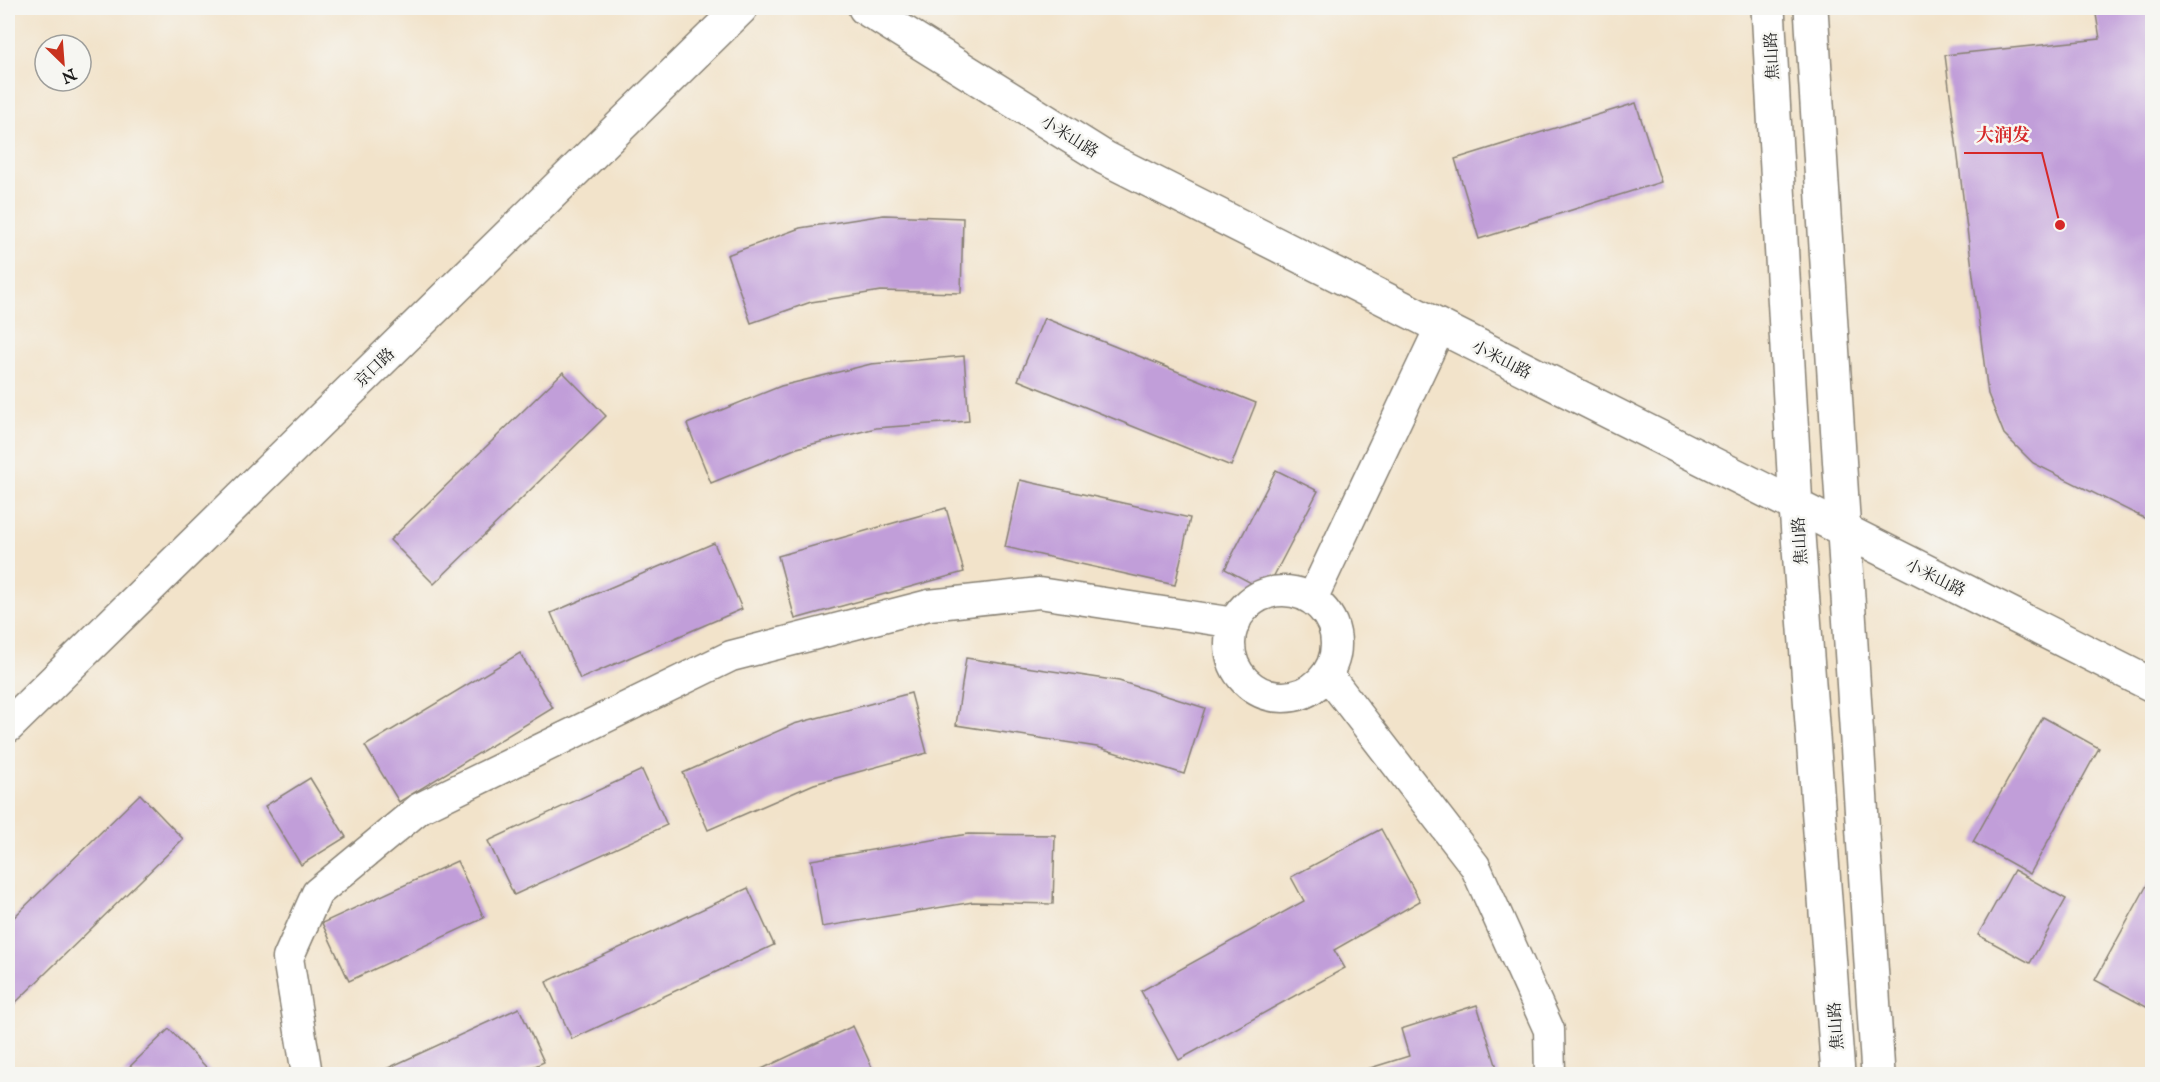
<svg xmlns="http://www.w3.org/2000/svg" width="2160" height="1082" font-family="'IM FELL English','Noto Serif SC',serif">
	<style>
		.building { fill: #c19ed9 }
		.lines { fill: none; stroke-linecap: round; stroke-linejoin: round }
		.street-casing { stroke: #878073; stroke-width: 33 }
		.secondary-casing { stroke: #878073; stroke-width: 36 }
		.primary-casing { stroke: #878073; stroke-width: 36 }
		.street { stroke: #fff; stroke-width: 30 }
		.secondary { stroke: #fff; stroke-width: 33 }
		.primary { stroke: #fff; stroke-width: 33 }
		.labels { text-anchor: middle; stroke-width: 5; stroke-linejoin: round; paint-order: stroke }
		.street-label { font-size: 16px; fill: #1c1c1c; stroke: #f6f6f2 }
		.leader { fill: none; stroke: #d62828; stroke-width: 2 }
		.callout-dot { fill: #d62828; stroke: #f6f6f2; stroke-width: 2 }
		.callout-label { font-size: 18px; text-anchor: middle; font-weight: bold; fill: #d62828; stroke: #f6f6f2; stroke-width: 5; stroke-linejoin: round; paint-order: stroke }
	</style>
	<rect width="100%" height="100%" fill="#f6f6f2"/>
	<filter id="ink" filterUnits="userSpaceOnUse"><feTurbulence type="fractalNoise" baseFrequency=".0167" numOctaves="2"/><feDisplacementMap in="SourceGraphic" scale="12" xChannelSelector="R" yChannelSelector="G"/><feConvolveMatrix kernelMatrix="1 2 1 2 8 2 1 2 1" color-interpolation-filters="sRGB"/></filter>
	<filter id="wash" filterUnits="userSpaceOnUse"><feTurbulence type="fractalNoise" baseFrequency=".008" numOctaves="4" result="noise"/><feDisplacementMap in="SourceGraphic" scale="24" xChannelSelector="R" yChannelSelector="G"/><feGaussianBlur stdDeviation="1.35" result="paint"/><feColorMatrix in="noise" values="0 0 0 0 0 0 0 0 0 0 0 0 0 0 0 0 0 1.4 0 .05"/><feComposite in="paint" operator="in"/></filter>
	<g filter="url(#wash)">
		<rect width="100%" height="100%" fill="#f2e3ca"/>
		<g id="blocks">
			<g class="building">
				<path d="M2095 8H2152V522L2033 463 2004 434 1988 394 1945 55 2100 39Z"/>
				<path d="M1636 103 1661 182 1479 239 1455 159Z"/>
				<path d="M884 215 963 218 961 293 881 291 811 302 751 323 727 255 800 228Z"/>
				<path d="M1044 318 1256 403 1231 466 1018 380Z"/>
				<path d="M964 356 969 421 876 428 797 448 711 483 687 424 781 386 871 364Z"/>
				<path d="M563 372 606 416 434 584 390 540Z"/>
				<path d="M1276 470 1318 491 1266 591 1225 569Z"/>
				<path d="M1020 480 1190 518 1175 585 1005 547Z"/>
				<path d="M946 508 964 572 795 619 778 556Z"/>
				<path d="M714 543 742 609 580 679 551 613Z"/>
				<path d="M520 653 553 708 399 802 365 746Z"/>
				<path d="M966 658 1119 681 1205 708 1184 774 1097 747 956 725Z"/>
				<path d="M911 693 927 753 814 784 708 830 683 773 794 724Z"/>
				<path d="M2043 717 2099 748 2030 874 1973 842Z"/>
				<path d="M642 770 667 825 514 895 488 841Z"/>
				<path d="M310 778 346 837 301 865 265 806Z"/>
				<path d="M140 794 183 839 8 1010V923Z"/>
				<path d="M1381 829 1420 901 1334 950 1345 968 1179 1060 1141 991 1304 901 1291 877Z"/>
				<path d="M968 834 1055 835 1053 904 973 902 822 927 811 860Z"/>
				<path d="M457 861 484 918 349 981 322 923Z"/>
				<path d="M2014 870 2066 899 2030 963 1978 935Z"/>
				<path d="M2152 876V1010L2095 980Z"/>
				<path d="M748 888 774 945 572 1039 546 982Z"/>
				<path d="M1477 1005 1499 1074H1351L1409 1056 1401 1029Z"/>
				<path d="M519 1008 544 1062 518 1074H375Z"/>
				<path d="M853 1026 875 1074H751Z"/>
				<path d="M169 1029 211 1072 209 1074H122Z"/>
			</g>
		</g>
	</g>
	<g filter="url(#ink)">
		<use href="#blocks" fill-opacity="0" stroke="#878073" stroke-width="1.5"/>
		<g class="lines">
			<defs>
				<g id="street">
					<circle cx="1283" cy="644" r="53"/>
					<path d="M1312 599 1440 328"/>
					<path d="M1327 674 1475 866 1549 1030 1550 1074"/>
					<path d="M307 1074 288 958 317 893 420 808 731 656 929 605 1039 593 1235 623"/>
				</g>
				<g id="secondary">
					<path d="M865 8 1105 158 2152 685"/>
					<path d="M8 726 741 8"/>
				</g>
				<g id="primary">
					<path d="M1768 8 1796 508 1838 1074"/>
					<path d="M1811 8 1878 1074"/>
				</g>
			</defs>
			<use href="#street" class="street-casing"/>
			<use href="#secondary" class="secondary-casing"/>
			<use href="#primary" class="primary-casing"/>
			<use href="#street" class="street"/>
			<use href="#secondary" class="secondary"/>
			<use href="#primary" class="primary"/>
		</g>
	</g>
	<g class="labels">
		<g class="street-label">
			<text transform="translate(1771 56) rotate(-93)" y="6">焦山路</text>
			<text transform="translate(1070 136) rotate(32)" y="6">小米山路</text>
			<text transform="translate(1502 359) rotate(27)" y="6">小米山路</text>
			<text transform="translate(374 367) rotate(-44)" y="6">京口路</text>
			<text transform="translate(1799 541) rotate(-94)" y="6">焦山路</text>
			<text transform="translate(1936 577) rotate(26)" y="6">小米山路</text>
			<text transform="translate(1835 1026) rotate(-94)" y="6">焦山路</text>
		</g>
	</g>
	<path class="leader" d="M2060 225L2042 153H1964"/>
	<circle class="callout-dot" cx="2060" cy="225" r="6"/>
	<g class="callout-label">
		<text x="2003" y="141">大润发</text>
	</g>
	<rect width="2160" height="1082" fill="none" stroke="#f6f6f2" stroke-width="30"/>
	<g transform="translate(63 63) rotate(155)"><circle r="28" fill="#f6f6f2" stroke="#9f9f9c" stroke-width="1.5"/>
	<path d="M0-4.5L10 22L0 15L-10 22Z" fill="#c8321e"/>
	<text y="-9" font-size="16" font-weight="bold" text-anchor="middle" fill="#1c1c1c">N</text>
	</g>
</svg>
